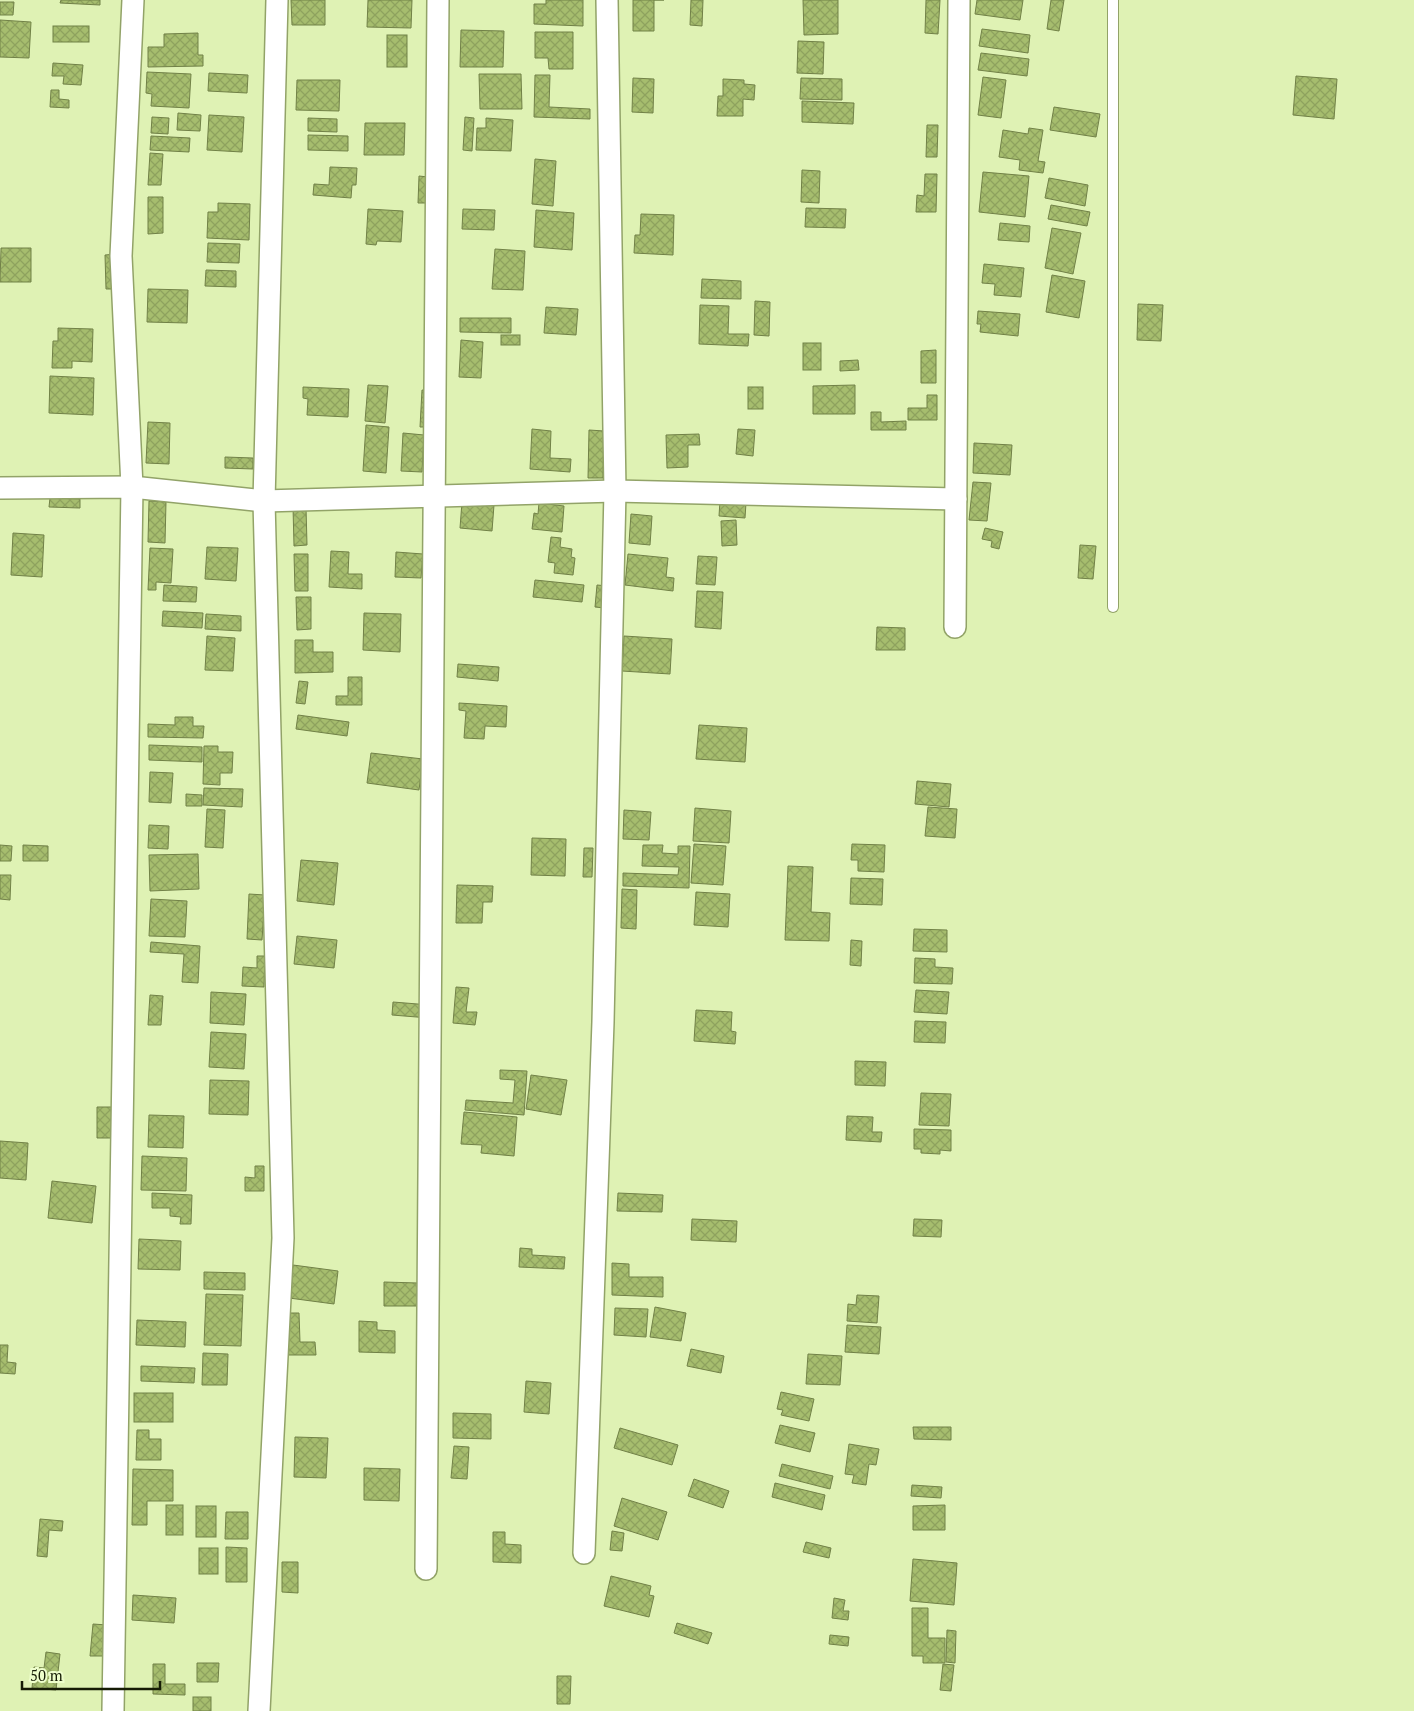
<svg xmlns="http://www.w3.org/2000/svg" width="1414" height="1711" font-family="'PT Serif',serif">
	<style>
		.building { fill: url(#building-cross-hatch); stroke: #718147 }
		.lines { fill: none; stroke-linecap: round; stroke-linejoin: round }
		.lane-casing { stroke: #92a368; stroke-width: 12 }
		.street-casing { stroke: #92a368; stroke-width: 24 }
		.lane { stroke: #fff; stroke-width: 10 }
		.street { stroke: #fff; stroke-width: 21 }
	</style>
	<defs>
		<pattern id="building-cross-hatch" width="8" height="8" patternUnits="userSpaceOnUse" patternTransform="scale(1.25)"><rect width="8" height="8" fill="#a6bd6e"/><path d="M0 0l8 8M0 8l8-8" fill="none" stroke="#8ea25e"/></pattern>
	</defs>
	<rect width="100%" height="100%" fill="#dff2b4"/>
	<g class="building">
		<path d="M61 0H100V5L60 3Z"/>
		<path d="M291 0H325V25H292Z"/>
		<path d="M368 0H412L411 28 367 27Z"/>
		<path d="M546 0H583V26L534 24V4H546Z"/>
		<path d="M633 0H664H654V31H633Z"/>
		<path d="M691 0H703L702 26 690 25Z"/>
		<path d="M803 0H838V34L804 35Z"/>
		<path d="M926 0H940L938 34 925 33Z"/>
		<path d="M977 0H1023L1020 20 975 14Z"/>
		<path d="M1051 0H1064L1059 31 1047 29Z"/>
		<path d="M0 2H14L13 15H0Z"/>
		<path d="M0 20 31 22 29 58 0 57Z"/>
		<rect x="53" y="26" width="36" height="16"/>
		<path d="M982 29 1030 35 1028 53 979 46Z"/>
		<path d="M461 30 504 31 503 67H460Z"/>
		<path d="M535 32H573V69H549L548 58H535Z"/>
		<path d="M198 33V55H203V66L148 67V47H164V34Z"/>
		<rect x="387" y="35" width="20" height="32"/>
		<path d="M798 41 824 42 823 74 797 73Z"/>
		<path d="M981 53 1029 59 1027 76 978 70Z"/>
		<path d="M53 63 83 65 81 85 63 84 64 76H52Z"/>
		<path d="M147 72 191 74 189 108 151 106 152 94 146 93Z"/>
		<path d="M209 73 248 75 247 93 208 91Z"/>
		<path d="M479 74H521L522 109H480Z"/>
		<path d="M535 75H550L549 107 590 109V119L534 117Z"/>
		<path d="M1296 76 1337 79 1334 119 1293 115Z"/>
		<path d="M983 77 1006 80 1001 118 978 115Z"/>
		<path d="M633 78 654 79 653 113 632 112Z"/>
		<path d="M801 78 842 79V100L800 99Z"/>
		<path d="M723 79 744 80V84L755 85 754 100 743 99V116H717L718 96H723Z"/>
		<path d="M297 80H340L339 111 296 110Z"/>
		<path d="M51 90H59V99L69 100V108L50 107Z"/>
		<path d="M802 101 854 103 853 124 802 122Z"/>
		<path d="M1054 107 1100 114 1096 137 1050 130Z"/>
		<path d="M178 113 201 115 200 131 177 130Z"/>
		<path d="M209 115 244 117 242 152 207 150Z"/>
		<path d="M152 117 169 118 168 134 151 133Z"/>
		<path d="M465 117 474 118 472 151 463 150Z"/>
		<path d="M308 118 337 119V132L308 131Z"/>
		<path d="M486 118 513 120 511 151 476 150 477 128H486Z"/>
		<path d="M365 123H405L404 155H364Z"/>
		<path d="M927 125H938L937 157H926Z"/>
		<path d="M1029 128 1043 130 1038 161 1045 162 1043 173 1019 170 1020 160 999 157 1003 130 1028 134Z"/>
		<path d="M308 135 348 136V151L308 150Z"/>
		<path d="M151 136 190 138 189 152 150 150Z"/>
		<path d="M150 153 163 154 161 185H148Z"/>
		<path d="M535 159 556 161 553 206 532 204Z"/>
		<path d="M330 167 357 168 356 185H352L351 198 313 195 314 184 329 185Z"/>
		<path d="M802 170 820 171 819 203 801 202Z"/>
		<path d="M983 172 1029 176 1025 217 979 212Z"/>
		<path d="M925 174H937L936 212H916L917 195 924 196Z"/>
		<path d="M419 176 428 177 427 203H418Z"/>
		<path d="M1049 178 1088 185 1085 206 1045 198Z"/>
		<path d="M148 197H163V233L148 234Z"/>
		<path d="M218 203 250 204 249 240 207 238 208 212H218Z"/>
		<path d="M1051 205 1090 212 1087 226 1048 219Z"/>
		<path d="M806 208 846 209 845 228 805 227Z"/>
		<path d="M368 209 403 211 401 242 377 241 376 245 366 244Z"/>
		<path d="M463 209 495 210 494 230 462 229Z"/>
		<path d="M536 210 574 213 572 250 534 247Z"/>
		<path d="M641 214 674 215 673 255 634 253 635 235H640Z"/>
		<path d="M1000 223 1030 226 1029 242 998 240Z"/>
		<path d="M1052 228 1081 233 1073 274 1045 268Z"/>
		<path d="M208 243 240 244 239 263 207 262Z"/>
		<path d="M1 248H31V282H0Z"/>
		<path d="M495 249 525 251 523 290 492 289Z"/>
		<path d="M117 254 118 289H106L105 255Z"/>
		<path d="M984 264 1024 268 1021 297 994 295 995 284 982 283Z"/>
		<path d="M206 270 236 271V287L205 286Z"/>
		<path d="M1052 275 1085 281 1079 318 1046 312Z"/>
		<path d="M702 279 741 281V299L701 298Z"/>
		<path d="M148 289 188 290 187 323 147 322Z"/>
		<path d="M755 301 770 302 769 336 754 335Z"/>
		<path d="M1138 304 1163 305 1161 341 1137 340Z"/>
		<path d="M700 305 729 306 728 334H749L748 346 699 344Z"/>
		<path d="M546 307 578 309 576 335 544 333Z"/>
		<path d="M978 311 1020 314 1018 336 980 332 981 324H977Z"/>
		<path d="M460 318H511V333L460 332Z"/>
		<path d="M58 328 93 329 92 362 72 361V368H52L53 341H58Z"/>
		<rect x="501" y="335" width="19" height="10"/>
		<path d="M461 340 483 342 481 378 459 377Z"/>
		<rect x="803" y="343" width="18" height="27"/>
		<path d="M936 350V383H921V351Z"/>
		<path d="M858 360 859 370 840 371V361Z"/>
		<path d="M50 376 94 378 93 415 49 413Z"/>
		<path d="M368 385 388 386 385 423 365 421Z"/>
		<path d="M855 385V414H813V386Z"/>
		<path d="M303 387 349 389 348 417 307 415 308 399 303 398Z"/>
		<rect x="748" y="387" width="15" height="22"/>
		<path d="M422 390 432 391 430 427H420Z"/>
		<path d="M927 395H937V420H908V408H927Z"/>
		<path d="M871 412H881V422L906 421V430H871Z"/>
		<path d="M148 422 170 423 169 464 146 463Z"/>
		<path d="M366 425 389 427 386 473 363 471Z"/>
		<path d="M532 429 551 431 550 458 571 459 570 472 530 469Z"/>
		<path d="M738 429 755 430 753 456 736 454Z"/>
		<path d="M589 430 604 431 603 478H588Z"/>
		<path d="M403 433 424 435 422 472 401 471Z"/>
		<path d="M699 434 700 445H688V467L667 468 666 435Z"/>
		<path d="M974 443 1012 445 1010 475 973 473Z"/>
		<path d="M225 457 253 458V469L225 468Z"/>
		<path d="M973 482 991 483 987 521 969 520Z"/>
		<path d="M50 498 80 499V508L49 507Z"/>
		<path d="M149 501 166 502 165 543 148 542Z"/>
		<path d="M720 501 746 503 745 518 719 516Z"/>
		<path d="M462 502 494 505 492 531 460 528Z"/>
		<path d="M539 503 564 506 562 532 532 529 534 513 538 514Z"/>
		<path d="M293 507H306L307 545 294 546Z"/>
		<path d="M631 514 652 516 650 545 629 543Z"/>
		<path d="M736 520 737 545 722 546 721 521Z"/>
		<path d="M985 528 1003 532 999 549 991 547 992 541 982 539Z"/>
		<path d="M13 533 44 535 42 577 11 575Z"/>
		<path d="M551 537 561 538 560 547 572 549 571 557 575 558 573 575 554 573 555 563 548 562Z"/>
		<path d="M1080 545 1096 546 1093 579 1078 578Z"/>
		<path d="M207 547 238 548 236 581 205 579Z"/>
		<path d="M150 548 173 549 171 583 156 582V590H148Z"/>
		<path d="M331 551 349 552 348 574H362V589L329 587Z"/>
		<path d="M396 552 423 554 421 578 395 577Z"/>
		<path d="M294 554H308V591H295Z"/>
		<path d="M628 554 668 558 666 577 674 578 673 591 625 585Z"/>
		<path d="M698 556 717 557 715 585 696 584Z"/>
		<path d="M535 580 584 585 582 602 533 597Z"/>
		<path d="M164 585 197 587 196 602 163 601Z"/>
		<path d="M597 585 608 586 605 608 595 607Z"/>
		<path d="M697 591 723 592 721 629 695 627Z"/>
		<path d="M296 597H311V629L297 630Z"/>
		<path d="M163 611 203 613 202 628 162 626Z"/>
		<path d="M364 613 401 614 400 652 363 650Z"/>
		<path d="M206 614 241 616V631L205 629Z"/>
		<path d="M877 627 905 628V650H876Z"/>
		<path d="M207 636 235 638 233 671 205 670Z"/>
		<path d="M624 636 672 639 670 674 622 671Z"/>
		<path d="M295 640H313V652H333V672L295 673Z"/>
		<path d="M458 664 499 667 498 681 457 677Z"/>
		<path d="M348 677H362V705H336V696H348Z"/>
		<path d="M299 681 308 682 305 704 296 703Z"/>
		<path d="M459 703 507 706 506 727 485 726 484 739 464 738 466 711 459 710Z"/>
		<path d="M298 715 349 722 347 736 296 729Z"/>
		<path d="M175 717H193V726H204L203 738 148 737V724L175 725Z"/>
		<path d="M699 725 747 728 745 762 696 759Z"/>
		<path d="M149 745 202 747V762L149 760Z"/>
		<path d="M204 746H218V752H233L232 773H220V785L203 784Z"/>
		<path d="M371 753 423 759 419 790 367 783Z"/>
		<path d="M150 772 173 773 171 803 149 802Z"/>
		<path d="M917 781 951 784 949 807 915 804Z"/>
		<path d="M204 788 243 789 242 807 203 805Z"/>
		<path d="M186 794 202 795V806H186Z"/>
		<path d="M928 807 957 809 955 838 925 836Z"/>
		<path d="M695 808 731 811 729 843 693 841Z"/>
		<path d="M207 809 225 810 223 848 205 847Z"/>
		<path d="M624 810 651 812 649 840 623 839Z"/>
		<path d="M149 825 169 826 168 849 148 848Z"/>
		<path d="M532 838 566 839 565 876 531 875Z"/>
		<path d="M694 844 726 846 723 885 691 883Z"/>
		<path d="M852 844 885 845 884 872 858 871V860H851Z"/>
		<path d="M0 845 12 846 11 861H0Z"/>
		<path d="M23 845 48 846V861H23Z"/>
		<path d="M643 845H663L662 853 678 854V846H690L689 888 623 886V873L678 875 679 867 642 866Z"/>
		<path d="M584 848H593L592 877H583Z"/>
		<path d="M198 854 199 889 150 891 149 855Z"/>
		<path d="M301 860 338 863 334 905 297 901Z"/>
		<path d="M788 866 813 867 811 912 830 913 829 941 785 940Z"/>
		<path d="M0 875H11L10 900 0 899Z"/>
		<path d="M851 878 883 879 882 905 850 904Z"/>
		<path d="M457 885 493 886 492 902H483L482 923H456Z"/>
		<path d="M622 889 637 890 636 929 621 928Z"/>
		<path d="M696 892 730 894 728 927 694 925Z"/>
		<path d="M249 894 265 895 262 940 247 939Z"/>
		<path d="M151 899 187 901 185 937 149 936Z"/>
		<path d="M914 929 947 930V952L913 951Z"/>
		<path d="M297 936 337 940 334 968 294 964Z"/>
		<path d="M851 940 862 941 861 966 850 965Z"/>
		<path d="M151 942 200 946 198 983 182 982 184 954 150 952Z"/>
		<path d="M257 956H265L264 987 242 986 243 967 257 968Z"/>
		<path d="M915 958 935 959V967L953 968 952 984 914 983Z"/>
		<path d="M456 987 469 988 466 1012H477L475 1025 453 1023Z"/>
		<path d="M916 990 949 992 947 1014 914 1012Z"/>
		<path d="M211 992 246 994 244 1025 210 1023Z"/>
		<path d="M150 995 163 996 161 1025H148Z"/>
		<path d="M393 1002 430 1005 429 1018 392 1015Z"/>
		<path d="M696 1010 732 1012 731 1031 736 1032 735 1044 694 1041Z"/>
		<path d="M915 1021 946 1022 945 1043 914 1042Z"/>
		<path d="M211 1032 246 1034 244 1069 209 1067Z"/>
		<path d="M855 1061 886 1062 885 1086 855 1085Z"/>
		<path d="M500 1070 527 1071 524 1115 465 1110 466 1100 513 1103 515 1080 500 1079Z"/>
		<path d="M531 1075 567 1080 561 1115 526 1109Z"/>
		<path d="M210 1080 249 1081 248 1115 209 1114Z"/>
		<path d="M921 1093 951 1094 949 1126 919 1125Z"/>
		<path d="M97 1107H115L116 1138H97Z"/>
		<path d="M464 1112 517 1117 514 1156 481 1153 482 1145 461 1144Z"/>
		<path d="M149 1115 184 1116 183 1148 148 1147Z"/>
		<path d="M847 1116 873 1117 872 1132H882L881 1142 846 1140Z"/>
		<path d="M914 1129 951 1130V1151L940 1150V1154L921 1153V1149H914Z"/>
		<path d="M0 1141 28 1143 26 1180 0 1178Z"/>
		<path d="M142 1156 187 1158 186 1191 141 1190Z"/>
		<path d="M255 1166H264V1191H245V1177L255 1178Z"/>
		<path d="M52 1181 96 1186 92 1223 48 1218Z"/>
		<path d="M152 1193 192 1195 191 1224H180L181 1217 170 1216V1208H152Z"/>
		<path d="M618 1193 663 1195 662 1212 617 1211Z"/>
		<path d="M692 1219 737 1221 736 1242 691 1240Z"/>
		<path d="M914 1219 942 1220 941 1237 913 1236Z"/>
		<path d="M139 1239 181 1241 180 1270 138 1269Z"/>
		<path d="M520 1248 532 1249V1255L565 1257 564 1269 519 1267Z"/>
		<path d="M612 1263 629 1264V1277H663V1297L612 1295Z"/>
		<path d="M293 1265 338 1271 334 1304 289 1298Z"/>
		<path d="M204 1272 245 1273V1290L204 1289Z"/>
		<path d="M384 1282 418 1283 417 1306H384Z"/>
		<path d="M206 1294 243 1295 241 1346 204 1345Z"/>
		<path d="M857 1295 879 1296 877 1323 847 1321 848 1304 856 1305Z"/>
		<path d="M655 1307 686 1313 681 1341 650 1337Z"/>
		<path d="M615 1308 648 1309 646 1337 614 1335Z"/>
		<path d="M288 1313H299L300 1342H315L316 1355H288Z"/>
		<path d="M137 1320 186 1322 185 1347 136 1345Z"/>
		<path d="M359 1321 377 1322V1330L395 1331V1353L359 1352Z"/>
		<path d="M847 1325 881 1327 879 1354 845 1352Z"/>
		<path d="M0 1345H8L7 1362 16 1363 15 1374 0 1373Z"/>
		<path d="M691 1349 724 1356 721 1373 687 1366Z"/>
		<path d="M203 1353 228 1354 227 1385H202Z"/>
		<path d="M808 1354 842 1356 840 1385 806 1384Z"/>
		<path d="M141 1366 195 1368 194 1383 141 1381Z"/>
		<path d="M526 1381 551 1383 549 1414 524 1412Z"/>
		<path d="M781 1392 814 1399 809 1421 781 1415 783 1410 777 1409Z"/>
		<rect x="134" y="1393" width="39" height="29"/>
		<path d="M453 1413 491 1414V1439L453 1438Z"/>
		<path d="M780 1425 815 1433 810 1452 775 1443Z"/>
		<path d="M913 1427H951V1440L914 1439Z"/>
		<path d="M620 1428 678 1445 672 1465 614 1448Z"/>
		<path d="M137 1430H149V1439H161V1460H136Z"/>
		<path d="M295 1437 328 1438 326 1478 294 1477Z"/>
		<path d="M849 1444 879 1449 876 1465 869 1464 866 1485 852 1483 854 1475 845 1474Z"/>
		<path d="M454 1446 469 1447 467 1479 451 1478Z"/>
		<path d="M782 1464 833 1476 830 1489 779 1476Z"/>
		<path d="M364 1468 400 1469 399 1501 364 1500Z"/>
		<path d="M133 1469 173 1470V1501H147V1525H132Z"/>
		<path d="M694 1479 729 1491 723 1508 688 1496Z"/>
		<path d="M775 1483 825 1495 822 1510 772 1497Z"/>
		<path d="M912 1485 942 1487 941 1498 911 1496Z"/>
		<path d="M622 1498 667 1512 658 1540 614 1526Z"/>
		<rect x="166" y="1505" width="17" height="30"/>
		<path d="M945 1505V1530H913V1506Z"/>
		<rect x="196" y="1506" width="20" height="31"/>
		<path d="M226 1512H248V1539H225Z"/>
		<path d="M40 1519 63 1521 62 1531 49 1530 47 1557 37 1556Z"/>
		<path d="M612 1531 624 1533 622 1551 610 1550Z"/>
		<path d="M493 1532H505V1544L521 1545V1563L493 1562Z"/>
		<path d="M806 1542 831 1548 829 1558 803 1552Z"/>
		<path d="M226 1547 247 1548V1582H226Z"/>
		<rect x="199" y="1548" width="19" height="26"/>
		<path d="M913 1559 957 1563 954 1605 910 1601Z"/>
		<path d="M282 1562H298V1593L282 1592Z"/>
		<path d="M611 1576 651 1586 649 1595 654 1596 649 1617 604 1606Z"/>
		<path d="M133 1595 176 1598 174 1623 132 1620Z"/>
		<path d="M834 1598 845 1600 843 1611H849L848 1620 832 1618Z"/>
		<path d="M912 1608H928V1638H945V1663H923V1656H912Z"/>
		<path d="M677 1623 712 1633 708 1644 674 1633Z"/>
		<path d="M93 1624 107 1625 105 1656H90Z"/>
		<path d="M947 1630 956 1631 955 1663 946 1662Z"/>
		<path d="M830 1635 849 1637 848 1646 829 1644Z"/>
		<path d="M46 1652 60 1654 56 1690 32 1688 34 1667 44 1668Z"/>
		<path d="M197 1663H219L218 1682H197Z"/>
		<path d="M153 1664H165V1684H185V1695L153 1694Z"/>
		<path d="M943 1664 954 1665 951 1691 940 1690Z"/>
		<path d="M557 1676H571L570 1704H557Z"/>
		<rect x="193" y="1697" width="18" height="14"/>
	</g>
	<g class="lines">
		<defs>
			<path id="lane" d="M1113 607V0"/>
			<g id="street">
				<path d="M0 488 132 487 264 501 615 491 956 499"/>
				<path d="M955 627 959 0"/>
				<path d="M584 1553 603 1022 615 491 607 0"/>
				<path d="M426 1569 438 0"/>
				<path d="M113 1711 132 487 121 256 133 0"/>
				<path d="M259 1711 283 1238 264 501 277 0"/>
			</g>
		</defs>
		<use href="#lane" class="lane-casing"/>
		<use href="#street" class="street-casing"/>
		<use href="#lane" class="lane"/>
		<use href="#street" class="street"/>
	</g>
	<path d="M22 1681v8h138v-8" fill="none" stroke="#161c05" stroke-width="2.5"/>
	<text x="30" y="1681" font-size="15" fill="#161c05" stroke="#eefecc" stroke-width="4" paint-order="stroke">50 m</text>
</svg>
